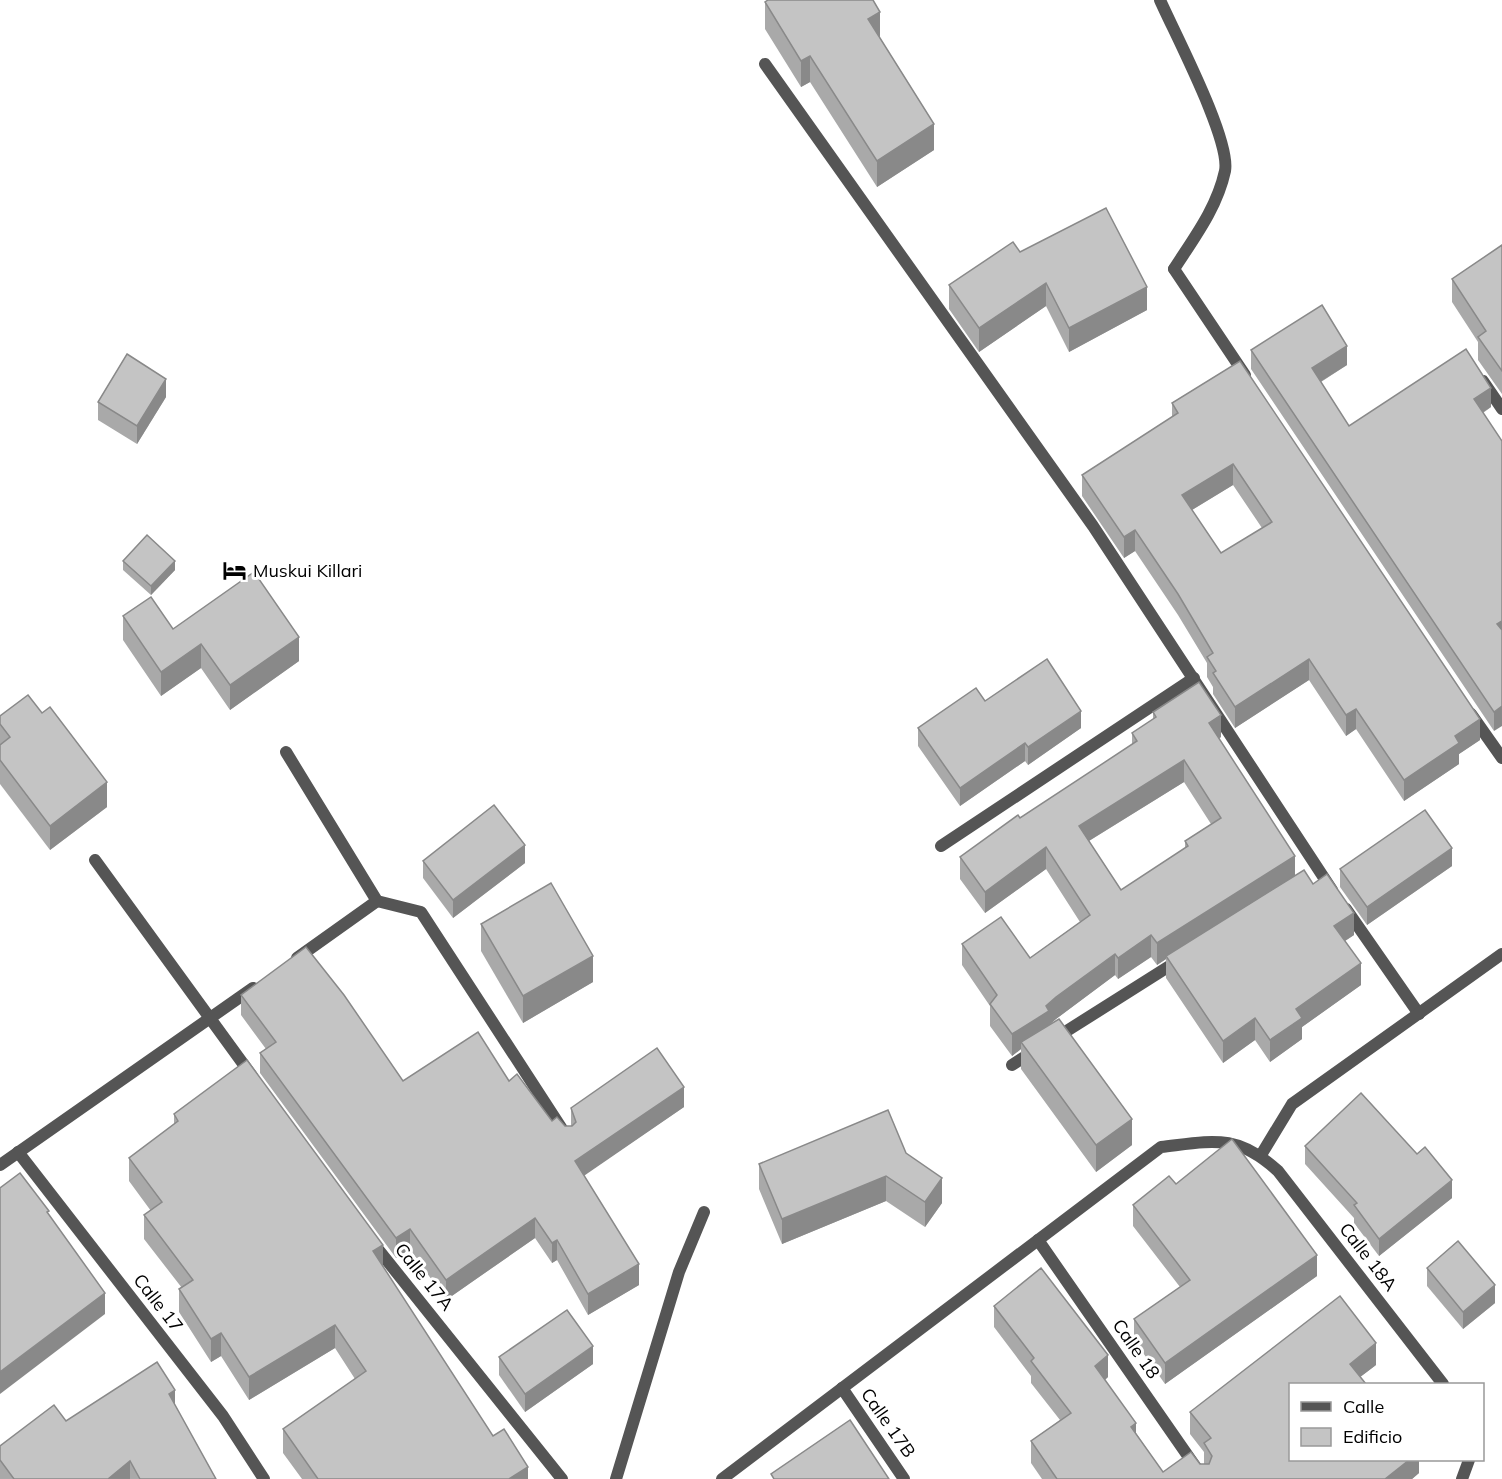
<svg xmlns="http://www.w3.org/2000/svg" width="1502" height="1479" font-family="Mulish,sans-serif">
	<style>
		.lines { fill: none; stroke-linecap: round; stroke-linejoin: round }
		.service { stroke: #555; stroke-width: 12 }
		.minor { stroke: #555; stroke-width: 12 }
		.wall { fill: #a9a9a9; fill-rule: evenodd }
		.shaded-wall { fill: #898989 }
		.building { fill: #c4c4c4; stroke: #898989; stroke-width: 1.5; fill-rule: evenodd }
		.labels { text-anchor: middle; stroke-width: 6; stroke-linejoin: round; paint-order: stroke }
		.poi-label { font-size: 18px; fill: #000; stroke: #fff; text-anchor: start }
		.street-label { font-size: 18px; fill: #000; stroke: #fff }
	</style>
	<rect width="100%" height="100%" fill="#fff"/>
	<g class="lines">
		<path class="service" d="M1160 0C1175 34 1231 140 1225 171 1217 208 1194 238 1174 269"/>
		<g class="minor">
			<path d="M765 64 1093 526 1332 890"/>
			<path d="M1174 269 1245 375"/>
			<path d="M1483 381 1502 409"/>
			<path d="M1471 714 1502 758"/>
			<path d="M286 752 377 901 421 912 564 1132"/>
			<path d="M941 846 1194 678"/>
			<path d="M95 860 252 1076"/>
			<path d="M1346 909 1419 1014"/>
			<path d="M297 958 377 901"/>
			<path d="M1054 1039 1179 960"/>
			<path d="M1012 1065 1034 1051"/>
			<path d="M18 1152 223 1416 264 1479"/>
			<path d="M1261 1155 1292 1104 1502 954"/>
			<path d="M0 1165 253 988"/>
			<path d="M1038 1240 1204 1479"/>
			<path d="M373 1243 562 1479"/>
			<path d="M842 1388 904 1479"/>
			<path d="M616 1479 679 1272 704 1212"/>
			<path d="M722 1479 1161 1147C1212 1141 1237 1133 1278 1171L1443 1384"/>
			<path d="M1462 1479 1469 1460"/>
		</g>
	</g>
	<g class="wall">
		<path d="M765 2 880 38 934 150 877 187 810 82 801 87 765 29Z"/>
		<path d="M1502 245V394L1478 360V342L1452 302V279Z"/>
		<path d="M1020 252 1147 310 1069 352 1046 306 979 352 949 309V285Z"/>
		<path d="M1251 350 1347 365 1321 382 1349 426 1491 407 1483 413 1502 441 1494 731 1251 369Z"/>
		<path d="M1240 361 1480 740 1459 754V764L1404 801 1356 729 1346 736 1309 680 1235 728 1213 694V687L1207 677V663L1178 615 1135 551 1124 558 1082 496V475L1172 417V403ZM1233 485 1262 528 1221 553 1192 510Z"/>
		<path d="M166 397 137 444 98 420V402Z"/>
		<path d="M123 561 175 570 151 595 123 570Z"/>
		<path d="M123 616 173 629 299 661 230 710 201 668 161 696 123 640Z"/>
		<path d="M985 701 1081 728 1028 765 1025 761 960 806 918 746V728Z"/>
		<path d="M1153 712 1221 737 1219 738 1295 875 1313 884 1354 935 1345 941 1361 985 1302 1027V1039L1270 1062 1255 1040 1223 1063 1166 978V959L1157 965 1151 957 1118 979 1115 975 1056 1019 1049 1025 1132 1145 1096 1172 1021 1069V1049L1012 1056 990 1026V1006L962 965V944L1030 958 1080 922 1046 869 985 913 960 879V857L1132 745V733L1153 719ZM1184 782 1211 824 1185 841V848L1121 890 1089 841Z"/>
		<path d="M42 713 107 807 50 850 0 784V716Z"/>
		<path d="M423 861 525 863 453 918 423 878Z"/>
		<path d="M1452 866 1367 925 1340 887V869Z"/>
		<path d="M481 924 593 982 523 1023 481 951Z"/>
		<path d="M241 995 403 1081H509L552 1121 565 1126H571V1108L684 1107 584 1175 639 1285 588 1315 557 1260 552 1263 535 1238 446 1300 410 1249 396 1258 260 1073V1053L266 1049 241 1015Z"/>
		<path d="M174 1114 383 1267 493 1436 528 1479H302L283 1453V1429L355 1379 335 1348 249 1400 221 1356 211 1362 179 1312V1289L182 1288 144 1239V1215L151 1211 129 1181V1158L174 1124Z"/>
		<path d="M1305 1146 1417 1154 1452 1198 1379 1256 1354 1223V1218L1305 1164Z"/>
		<path d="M906 1153 942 1203 925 1227 886 1201 782 1244 759 1189V1164Z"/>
		<path d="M1176 1184 1317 1276 1165 1384 1134 1340V1319L1180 1287 1133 1226V1205Z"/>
		<path d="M1427 1268 1495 1303 1463 1329 1427 1286Z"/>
		<path d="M994 1306 1108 1377 1105 1380 1136 1433 1163 1472 1204 1464V1452L1190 1434V1412L1376 1365 1360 1377 1419 1460V1473L1412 1479H1042L1031 1463V1441L1060 1420 1031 1383V1376L994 1327Z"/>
		<path d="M499 1357 593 1364 525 1412 499 1375Z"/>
		<path d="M175 1406 216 1479H0V1446L66 1421Z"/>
	</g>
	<g class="shaded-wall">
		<path d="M880 12V38L868 19Z"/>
		<path d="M810 56V82L801 87V61Z"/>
		<path d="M934 124V150L877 187V161Z"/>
		<path d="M1046 283V306L979 352V328Z"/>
		<path d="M1147 287V310L1069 352V328Z"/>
		<path d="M1347 346V365L1312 387V368Z"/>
		<path d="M166 379V397L137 444V426Z"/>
		<path d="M1491 388V407L1474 418V399Z"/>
		<path d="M1233 464V485L1182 516V495Z"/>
		<path d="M1135 530V551L1124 558V537Z"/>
		<path d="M175 561V570L151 595V586Z"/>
		<path d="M1502 621V640L1497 624Z"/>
		<path d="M299 637V661L230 710V685Z"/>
		<path d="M201 644V668L161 696V672Z"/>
		<path d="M1309 659V680L1235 728V707Z"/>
		<path d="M1502 706V726L1494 731V712Z"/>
		<path d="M1356 709V729L1346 736V715Z"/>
		<path d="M1081 711V728L1028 765V747Z"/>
		<path d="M1221 715V737L1209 745V723Z"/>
		<path d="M1480 719V740L1459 754V764L1404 801V780L1455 736Z"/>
		<path d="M1025 743V761L960 806V788Z"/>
		<path d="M1184 760V782L1079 847V826Z"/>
		<path d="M107 782V807L50 850V826Z"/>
		<path d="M525 845V863L453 918V900Z"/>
		<path d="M1046 847V869L985 913V892Z"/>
		<path d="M1452 848V866L1367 925V907Z"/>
		<path d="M1295 856V878L1166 956V959L1157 965V943Z"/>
		<path d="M1354 913V935L1334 948V926Z"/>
		<path d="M1151 935V957L1118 979V958Z"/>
		<path d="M1115 954V975L1056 1019 1049 1025 1021 1042V1049L1012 1056V1034L1056 997Z"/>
		<path d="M593 956V982L523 1023V996Z"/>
		<path d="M1361 963V985L1302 1027V1039L1270 1062V1040L1296 1009Z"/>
		<path d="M1255 1018V1040L1223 1063V1041Z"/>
		<path d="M684 1087V1107L575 1182V1161Z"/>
		<path d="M1132 1119V1145L1096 1172V1145Z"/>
		<path d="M886 1176V1201L782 1244V1219Z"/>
		<path d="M942 1178V1203L925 1227V1202Z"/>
		<path d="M1452 1180V1198L1379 1256V1239Z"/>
		<path d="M535 1218V1238L446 1300V1280Z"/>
		<path d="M410 1229V1249L396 1258V1238Z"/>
		<path d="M557 1240V1260L552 1263V1243Z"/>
		<path d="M383 1245V1268L373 1251Z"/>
		<path d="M1317 1255V1276L1165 1384V1363Z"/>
		<path d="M639 1264V1285L588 1315V1294Z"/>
		<path d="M1495 1285V1303L1463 1329V1312Z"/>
		<path d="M105 1293V1314L0 1394V1372Z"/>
		<path d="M335 1325V1348L249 1400V1377Z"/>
		<path d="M221 1333V1356L211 1362V1339Z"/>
		<path d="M1376 1343V1365L1351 1384 1350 1364Z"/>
		<path d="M593 1346V1364L525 1412V1394Z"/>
		<path d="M1108 1355V1377L1095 1388V1366Z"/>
		<path d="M175 1390V1410L169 1394Z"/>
		<path d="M1136 1423V1445L1131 1427Z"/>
		<path d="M1409 1460H1419V1473L1412 1479H1385Z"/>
		<path d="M130 1461V1479H108Z"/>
		<path d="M528 1467V1479H509Z"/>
	</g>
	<g class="building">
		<path d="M768 0H873L880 12 868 19 934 124 877 161 810 56 801 61 765 2Z"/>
		<path d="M1106 208 1147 287 1069 328 1046 283 979 328 949 285 1013 242 1020 252Z"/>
		<path d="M1502 245V371L1478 337 1486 331 1452 279Z"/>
		<path d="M1322 305 1347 346 1312 368 1349 426 1466 349 1491 388 1474 399 1502 441V621L1497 624 1502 630V706L1494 712 1251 350Z"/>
		<path d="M127 354 166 379 137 426 98 402Z"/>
		<path d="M1240 361 1480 719 1455 736 1459 743 1404 780 1356 709 1346 715 1309 659 1235 707 1213 673 1216 671 1207 657 1213 653 1178 594 1135 530 1124 537 1082 475 1178 413 1172 403ZM1233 464 1272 522 1221 553 1182 495Z"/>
		<path d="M147 535 175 561 151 586 123 561Z"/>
		<path d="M254 572 299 637 230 685 201 644 161 672 123 616 151 597 173 629Z"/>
		<path d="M1047 659 1081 711 1028 747 1025 743 960 788 918 728 976 688 985 701Z"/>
		<path d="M1199 682 1221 715 1209 723 1295 856 1157 943 1151 935 1118 958 1115 954 1056 997 1046 1006 1049 1011 1012 1034 990 1004 997 995 962 944 1001 917 1030 958 1090 915 1046 847 985 892 960 857 1018 815 1020 818 1137 741 1132 733 1156 717 1153 712ZM1184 760 1221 818 1185 841 1188 846 1121 890 1079 826Z"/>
		<path d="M28 695 42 713 50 707 107 782 50 826 0 760V745L10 737 0 724V716Z"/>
		<path d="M494 805 525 845 453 900 423 861Z"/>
		<path d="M1425 810 1452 848 1367 907 1340 869Z"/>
		<path d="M1304 870 1313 884 1327 874 1354 913 1334 926 1361 963 1296 1009 1302 1018 1270 1040 1255 1018 1223 1041 1166 956Z"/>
		<path d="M551 883 593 956 523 996 481 924Z"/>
		<path d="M306 947 344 995 403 1081 478 1032 509 1081 517 1074 552 1121 557 1117 565 1126H572L576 1122 571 1108 657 1048 684 1087 575 1161 639 1264 588 1294 557 1240 552 1243 535 1218 446 1280 410 1229 396 1238 260 1053 276 1042 241 995Z"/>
		<path d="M1059 1019 1132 1119 1096 1145 1021 1042Z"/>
		<path d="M247 1060 383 1245 373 1251 493 1436 504 1429 528 1467 509 1479H318L283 1429 366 1371 335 1325 249 1377 221 1333 211 1339 179 1289 193 1280 144 1215 162 1202 129 1158 178 1121 174 1114Z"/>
		<path d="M1361 1093 1417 1154 1425 1147 1452 1180 1379 1239 1354 1205 1357 1203 1305 1146Z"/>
		<path d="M888 1110 906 1153 942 1178 925 1202 886 1176 782 1219 759 1164Z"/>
		<path d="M1232 1139 1317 1255 1165 1363 1134 1319 1190 1280 1133 1205 1169 1176 1176 1184Z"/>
		<path d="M20 1173 49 1211 47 1212 105 1293 0 1372V1188Z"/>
		<path d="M1458 1241 1495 1285 1463 1312 1427 1268Z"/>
		<path d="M1041 1268 1108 1355 1095 1366 1136 1423 1131 1427 1163 1472 1191 1452 1200 1464H1209L1212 1456 1204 1443 1211 1438 1190 1412 1340 1296 1376 1343 1350 1364 1366 1384H1290V1460H1409L1385 1479H1057L1031 1441 1071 1413 1031 1361 1034 1358 994 1306Z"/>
		<path d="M567 1310 593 1346 525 1394 499 1357Z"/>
		<path d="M157 1362 175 1390 169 1394 216 1479H140L130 1461 108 1479H14L0 1460V1446L54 1405 66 1421Z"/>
		<path d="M850 1420 889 1479H774L771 1474Z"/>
	</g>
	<defs>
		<symbol id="hotel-bare" viewBox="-9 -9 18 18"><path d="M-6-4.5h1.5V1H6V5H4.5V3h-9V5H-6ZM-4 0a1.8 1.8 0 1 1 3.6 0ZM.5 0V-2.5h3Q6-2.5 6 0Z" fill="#000" stroke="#fff" stroke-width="2.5" paint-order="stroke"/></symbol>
	</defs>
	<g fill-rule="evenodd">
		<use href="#hotel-bare" x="218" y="554" width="33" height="33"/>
	</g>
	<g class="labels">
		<g class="poi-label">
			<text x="253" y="577">Muskui Killari</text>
		</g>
		<g class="street-label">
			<text transform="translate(1368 1257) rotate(52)" y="6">Calle 18A</text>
			<text transform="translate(424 1277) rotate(51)" y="6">Calle 17A</text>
			<text transform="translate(158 1303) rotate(52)" y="6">Calle 17</text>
			<text transform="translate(1136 1349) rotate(55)" y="6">Calle 18</text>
			<text transform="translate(888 1423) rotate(55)" y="6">Calle 17B</text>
		</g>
	</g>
	<rect x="1289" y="1383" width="195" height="78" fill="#ffffff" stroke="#999999" stroke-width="1.5"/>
	<rect x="1301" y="1402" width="30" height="9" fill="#555555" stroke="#999999" stroke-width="1.5"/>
	<text x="1343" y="1413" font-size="18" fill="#000000">Calle</text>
	<rect x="1301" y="1428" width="30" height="18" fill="#c4c4c4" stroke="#999999" stroke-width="1.5"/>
	<text x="1343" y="1443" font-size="18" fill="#000000">Edificio</text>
</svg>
